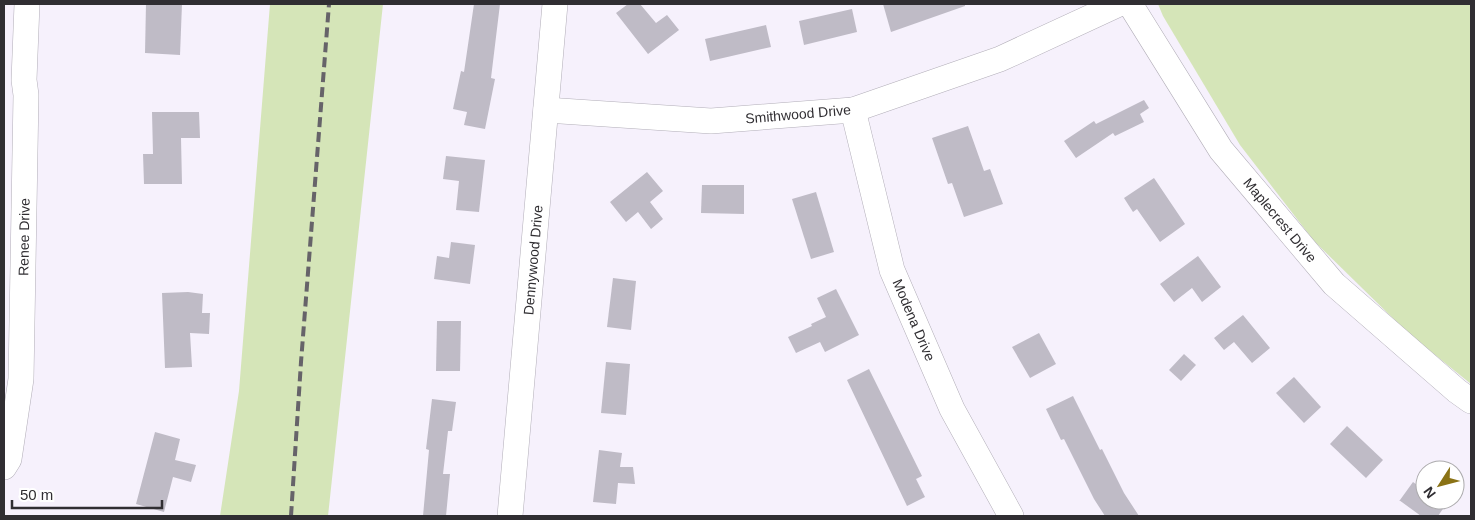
<svg xmlns="http://www.w3.org/2000/svg" width="1475" height="520" font-family="Arial,sans-serif">
	<style>
		.green { fill: #d5e5b8 }
		.building { fill: #bfbbc6 }
		.lines { fill: none; stroke-linecap: round; stroke-linejoin: round }
		.minor-casing { stroke: #b2aeb8; stroke-width: 26 }
		.minor { stroke: #fff; stroke-width: 25 }
		.rail { stroke: #666369; stroke-width: 4; stroke-dasharray: 10 5; stroke-linecap: butt }
		.labels { text-anchor: middle; stroke-width: 4; stroke-linejoin: round; paint-order: stroke }
		.street-label { font-size: 14px; fill: #302e32; stroke: #fff }
	</style>
	<rect width="100%" height="100%" fill="#f6f1fc"/>
	<g class="green">
		<path d="M270 4H383L328 516H220L239 391Z"/>
		<path d="M1158 4H1471V384L1408 333 1314 241 1240 145 1163 16Z"/>
	</g>
	<g class="building">
		<path d="M146 4H182L180 55 145 53Z"/>
		<path d="M474 4H500L491 78 495 79 485 129 464 125 467 112 453 109 461 71 464 72Z"/>
		<path d="M628 4H640L656 23 667 15 679 30 648 54 616 13Z"/>
		<path d="M883 4H965V6L891 32Z"/>
		<path d="M852 9 857 32 804 45 799 21Z"/>
		<path d="M766 25 771 47 710 61 705 39Z"/>
		<path d="M1144 100 1149 108 1140 114 1144 122 1115 136 1113 133 1076 158 1064 141 1094 121 1096 124Z"/>
		<path d="M152 112H199L200 138H181L182 184H144L143 154H153Z"/>
		<path d="M968 126 984 171 990 169 1003 204 964 217 952 183 948 184 932 138Z"/>
		<path d="M446 156 485 160 479 212 456 210 459 181 443 179Z"/>
		<path d="M647 172 663 191 650 202 663 219 651 229 638 212 626 222 610 202Z"/>
		<path d="M1154 178 1185 224 1160 242 1137 209 1133 212 1124 198Z"/>
		<path d="M702 185H744V214L701 213Z"/>
		<path d="M816 192 834 252 811 259 792 199Z"/>
		<path d="M451 242 475 245 470 284 434 279 437 256 449 258Z"/>
		<path d="M1198 256 1221 287 1202 302 1192 288 1174 302 1160 284Z"/>
		<path d="M613 278 636 281 631 330 607 327Z"/>
		<path d="M836 289 859 335 825 352 820 342 796 353 788 337 812 326 811 324 826 317 817 298Z"/>
		<path d="M188 292 203 294 202 313H210L209 334 190 333 192 367 165 368 162 293Z"/>
		<path d="M1243 315 1270 348 1252 363 1234 342 1224 350 1214 338Z"/>
		<path d="M437 321H461L460 371H436Z"/>
		<path d="M1039 333 1056 364 1030 378 1012 347Z"/>
		<path d="M1184 354 1196 365 1181 381 1169 370Z"/>
		<path d="M606 362 630 364 626 415 601 413Z"/>
		<path d="M869 369 922 476 916 479 925 497 907 506 847 380Z"/>
		<path d="M1294 377 1321 407 1304 423 1276 393Z"/>
		<path d="M1073 396 1100 450 1102 449 1124 493 1139 516H1105L1094 499 1064 439 1061 440 1046 409Z"/>
		<path d="M432 399 456 402 452 431H448L443 474H450L446 516H423L429 450 426 449Z"/>
		<path d="M1347 426 1383 460 1366 478 1330 444Z"/>
		<path d="M155 432 180 439 175 460 196 465 191 482 173 477 164 512 136 504Z"/>
		<path d="M599 450 622 453 620 467H633L635 484 618 483 616 504 593 502Z"/>
		<path d="M1413 482 1425 491V500H1449L1438 516H1421L1399 500H1400Z"/>
	</g>
	<g class="lines">
		<defs>
			<g id="minor">
				<path d="M1130 4 1221 150 1334 284 1457 391 1471 401"/>
				<path d="M546 110 711 121 853 110 1000 59 1119 4"/>
				<path d="M853 110 892 270 952 409 1011 516"/>
				<path d="M4 467 9 459 21 379 26 95 24 80 27 4"/>
				<path d="M510 516 555 4"/>
			</g>
		</defs>
		<use href="#minor" class="minor-casing"/>
		<use href="#minor" class="minor"/>
		<path class="rail" d="M291 516 301 362 329 4"/>
	</g>
	<g class="labels">
		<g class="street-label">
			<text transform="translate(798 114) rotate(-5)" y="5">Smithwood Drive</text>
			<text transform="translate(1280 220) rotate(50)" y="5">Maplecrest Drive</text>
			<text transform="translate(24 237) rotate(-89)" y="5">Renee Drive</text>
			<text transform="translate(533 260) rotate(-85)" y="5">Dennywood Drive</text>
			<text transform="translate(914 320) rotate(67)" y="5">Modena Drive</text>
		</g>
	</g>
	<rect width="1475" height="520" fill="none" stroke="#302e32" stroke-width="10"/>
	<g transform="translate(1440 485) rotate(234)"><circle r="24" fill="#ffffff" stroke="#acabad"/>
	<path d="M0-4L9 19L0 12L-9 19Z" fill="#8a7215"/>
	<text y="-8" font-size="14" font-weight="bold" text-anchor="middle" fill="#302e32">N</text>
	</g>
	<path d="M12 500v8h150v-8" fill="none" stroke="#302e32" stroke-width="2.5"/>
	<text x="20" y="500" font-size="15" fill="#302e32" stroke="#ffffff" stroke-width="4" paint-order="stroke">50 m</text>
</svg>
